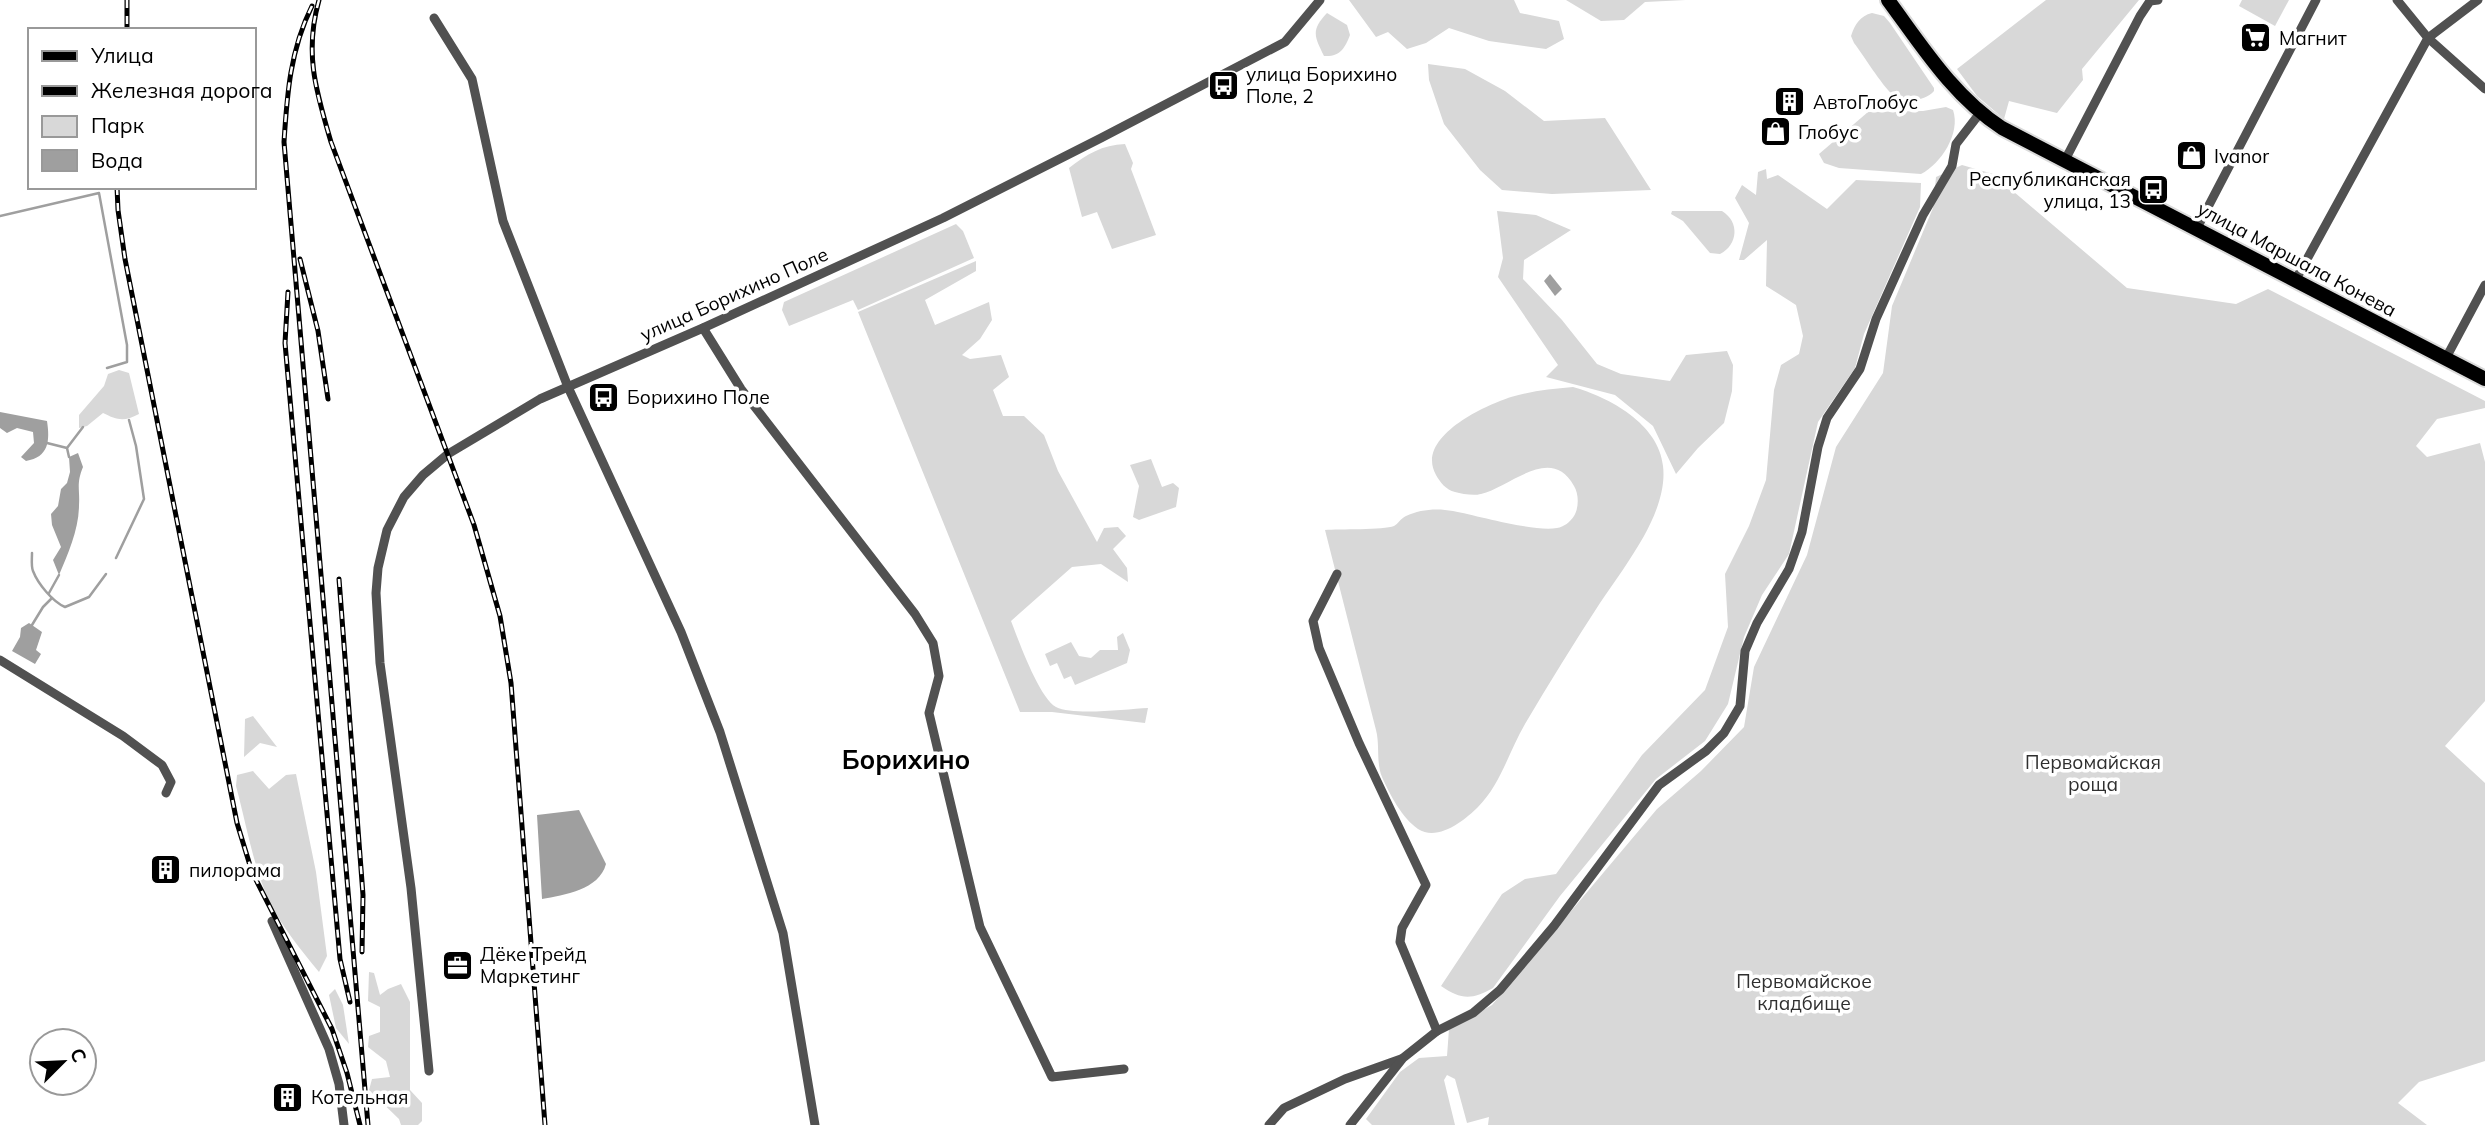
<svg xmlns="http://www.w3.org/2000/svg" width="2485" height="1125" font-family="Mulish,sans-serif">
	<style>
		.green { fill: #d8d8d8 }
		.water { fill: #9f9f9f }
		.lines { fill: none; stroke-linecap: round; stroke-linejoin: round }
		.stream { stroke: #9f9f9f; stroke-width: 2.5 }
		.primary-casing { stroke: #dbdbdb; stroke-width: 18 }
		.minor { stroke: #515151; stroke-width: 9 }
		.primary { stroke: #000; stroke-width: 14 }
		.rail-casing { stroke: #000; stroke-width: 5 }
		.rail { stroke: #fff; stroke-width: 2.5; stroke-dasharray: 8; stroke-linecap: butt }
		.labels { text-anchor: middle; stroke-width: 7; stroke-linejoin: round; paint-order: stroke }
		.poi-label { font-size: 19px; fill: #000; stroke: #fff; text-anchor: start }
		.street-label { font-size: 19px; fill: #000; stroke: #fff }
		.park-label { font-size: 19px; fill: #2f2f2f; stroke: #fff }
		.district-label { font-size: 26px; font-weight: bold; fill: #000; stroke: #fff }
	</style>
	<rect width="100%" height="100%" fill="#fff"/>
	<g class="green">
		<path d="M1349 0H1514L1520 13 1559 21 1564 39 1546 49 1489 41 1449 28 1426 43 1407 49 1388 32 1376 37Z"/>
		<path d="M1566 0H1686L1645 2 1624 20 1601 21Z"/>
		<path d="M2046 0H2139L2082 69 2083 80 2057 113 2009 101 2004 119 1977 96 1957 69Z"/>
		<path d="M2242 0H2289L2275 26 2239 6Z"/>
		<path d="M1327 13 1347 25 1350 35C1345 48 1340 57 1324 56 1314 36 1311 30 1327 13Z"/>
		<path d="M1872 13 1884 16 1890 23 1934 88V91C1924 102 1905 103 1892 94 1881 84 1864 56 1854 43L1851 36C1855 24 1860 16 1872 13Z"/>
		<path d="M1428 64 1465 69 1505 91 1544 121 1605 118 1651 190 1552 194 1502 190 1480 170 1444 124 1429 80Z"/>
		<path d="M1946 107 1953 110C1961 133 1941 164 1921 174L1839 168 1824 163 1819 154 1868 112 1923 111Z"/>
		<path d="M1125 144 1133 163 1131 169 1156 235 1112 249 1097 212 1082 217 1069 168C1087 154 1102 145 1125 144Z"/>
		<path d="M1962 165 1993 174 2127 288 2236 304 2268 289 2485 401V408L2437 419 2416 446 2427 457 2480 443 2485 462V701L2445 746 2485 783V1061L2419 1082 2398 1103 2427 1125H1488L1489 1117 1467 1123 1455 1079 1447 1075 1444 1080 1455 1125H1372L1366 1119 1400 1072 1419 1058 1447 1056 1449 1029 1492 1005 1657 809 1701 771 1744 727 1754 667 1807 555 1836 447 1883 373 1892 306 1933 208 1936 177Z"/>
		<path d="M1766 169 1767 179 1778 175 1827 209 1856 180 1921 183 1920 207 1864 334 1855 368 1818 422 1789 554 1762 595 1744 637 1728 704 1705 741 1656 779 1560 896 1493 988C1472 1000 1461 1000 1441 986L1502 894 1525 879 1556 874 1642 755 1705 690 1728 627 1725 574 1749 526 1766 480 1774 390 1781 365 1799 354 1803 336 1796 305 1766 286 1767 240 1744 260H1739L1749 223 1735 198 1742 185 1756 195 1758 172Z"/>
		<path d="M1497 211 1536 215 1571 230 1524 260 1523 279 1562 320 1597 364 1621 374 1670 381 1686 355 1727 351 1733 365 1732 391 1724 423 1698 448 1676 474 1653 426 1615 395 1546 377 1558 365 1498 277 1503 258Z"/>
		<path d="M1672 211H1722C1740 222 1738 245 1720 254L1710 253 1683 221 1671 214Z"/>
		<path d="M956 224 963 231 974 258 858 310 853 300 789 326 782 310 784 302Z"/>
		<path d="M976 261V271L925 300 935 325 989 302 992 320 980 339 962 355 970 359 1001 355 1009 377 993 390 1003 416H1024L1044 435 1058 471 1097 542 1104 528 1118 527 1126 536 1113 549 1127 568 1128 582 1101 564 1072 567 1011 621C1018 639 1039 698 1056 707 1074 716 1126 709 1148 708L1145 723 1052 712H1020L858 312Z"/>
		<path d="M119 370 129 373 139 414C124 422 117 420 103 413L87 426 79 428V415L104 386 108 374Z"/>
		<path d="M1573 387C1609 397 1659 424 1663 466 1666 490 1655 516 1644 536 1631 559 1615 581 1600 603 1574 643 1549 683 1525 724 1509 751 1501 784 1478 807 1465 820 1438 842 1418 829 1402 818 1390 795 1382 777 1376 763 1380 745 1376 730 1359 664 1342 597 1325 530 1338 529 1384 530 1394 526 1398 524 1401 518 1406 516 1420 509 1438 508 1453 511 1479 516 1533 532 1557 528 1564 527 1570 522 1574 516 1579 508 1579 494 1574 486 1551 444 1510 487 1481 494 1474 496 1462 494 1455 492 1446 490 1440 482 1436 475 1415 438 1483 406 1511 397 1531 391 1551 389 1573 387Z"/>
		<path d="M1151 459 1162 487 1173 483 1179 488 1176 507 1139 520 1133 517 1139 486 1130 465Z"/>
		<path d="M1123 633 1130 650 1127 663 1075 685 1071 676 1064 679 1057 663 1050 666 1045 654 1071 642 1079 656 1091 658 1100 650H1118L1117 637Z"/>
		<path d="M253 716 277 747 260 743 244 757 245 719Z"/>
		<path d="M253 771 269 789 286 775 296 774 316 872 327 956 319 972C301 950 282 927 269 901 253 865 246 823 236 786L237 775Z"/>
		<path d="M369 972 374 973 380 995 388 989 401 984 410 1002V1090L422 1103V1121L418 1125H401L399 1119 369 1090 372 1079 390 1077 386 1061 368 1047 369 1036 380 1032V1007L368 1001Z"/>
		<path d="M335 989 343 1005 349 1044 336 1028 329 995Z"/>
	</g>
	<g class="water">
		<path d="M1550 274 1562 289 1555 296 1544 281Z"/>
		<path d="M0 412 47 421C50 441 49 457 26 461L21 457 34 443 33 432 17 428 7 433 0 428Z"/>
		<path d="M78 453 83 467C76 484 80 489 79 505 79 529 68 554 59 575L53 560 61 547 52 525 51 514 58 506 61 489 67 483 70 472 69 457Z"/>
		<path d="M29 623 42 632 36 650 41 654 35 664 12 651 20 637 21 628Z"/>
		<path d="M579 810 606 864C599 890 564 895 542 899L537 815Z"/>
	</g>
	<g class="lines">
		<g class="stream">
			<path d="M0 216 99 193 127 345V362L107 368"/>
			<path d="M47 443 67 448"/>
			<path d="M69 457 67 448 83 427"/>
			<path d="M32 553C32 559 31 566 33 571 38 584 53 602 65 607L89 597 106 574"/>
			<path d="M116 558 144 499 136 446 129 420"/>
			<path d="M49 593 59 575"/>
			<path d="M32 625 43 607 52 598"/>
		</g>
		<defs>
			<path id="primary" d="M1888 0C1922 46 1953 96 2002 128L2485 379"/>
		</defs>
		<use href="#primary" class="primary-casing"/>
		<g class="minor">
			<path d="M2397 0 2428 38 2485 89"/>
			<path d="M434 18 472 79 503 221 568 387 681 632 720 732 783 933 815 1125"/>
			<path d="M2064 162 2140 16 2150 1 2158 0"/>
			<path d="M2197 228 2316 0"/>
			<path d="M2295 281 2428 38 2478 0"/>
			<path d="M703 328 741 389 915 614 933 643 939 676 929 713 980 927 1052 1077 1124 1069"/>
			<path d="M2446 358 2485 285"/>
			<path d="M1337 574 1313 621 1319 648 1359 743 1426 885 1402 928 1400 942 1437 1031"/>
			<path d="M0 660 123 736 162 765 171 782 166 793"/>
			<path d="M272 921 329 1049 339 1084 344 1125"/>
			<path d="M429 1071 411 888 380 663 376 593 378 568 387 530 404 497 423 475 448 454 540 399 703 328 943 218 1101 138 1285 42 1320 0"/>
			<path d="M1269 1125 1284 1108 1345 1079 1401 1059"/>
			<path d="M1350 1125 1403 1058 1437 1031 1473 1013 1500 990 1554 926 1659 785 1706 751 1724 733 1740 706 1745 651 1757 623 1789 569 1802 532 1818 447 1827 418 1860 369 1876 319 1923 215 1952 166 1956 144 1980 113"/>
		</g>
		<use href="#primary" class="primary"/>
		<defs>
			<g id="rail">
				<path d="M127 0V30"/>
				<path d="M319 0C304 53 316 91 331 142L474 525 500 616 511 683 545 1125"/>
				<path d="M312 6C290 50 287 95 284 142L368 1125"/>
				<path d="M117 187 118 210 125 259 237 823 252 872 332 1029 347 1073 360 1125"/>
				<path d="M300 259 318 331 328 399"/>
				<path d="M288 292 285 343 340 959 350 1002"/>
				<path d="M339 579 363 895 362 952"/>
			</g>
		</defs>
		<use href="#rail" class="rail-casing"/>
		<use href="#rail" class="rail"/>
	</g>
	<defs>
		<symbol id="supermarket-square" viewBox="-11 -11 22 22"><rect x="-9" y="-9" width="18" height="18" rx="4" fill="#000" stroke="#fff"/><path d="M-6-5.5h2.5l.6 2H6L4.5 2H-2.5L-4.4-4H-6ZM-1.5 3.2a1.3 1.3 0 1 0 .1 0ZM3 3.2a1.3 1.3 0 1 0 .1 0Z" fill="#fff"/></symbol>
		<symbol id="bus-square" viewBox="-11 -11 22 22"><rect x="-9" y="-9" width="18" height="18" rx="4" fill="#000" stroke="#fff"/><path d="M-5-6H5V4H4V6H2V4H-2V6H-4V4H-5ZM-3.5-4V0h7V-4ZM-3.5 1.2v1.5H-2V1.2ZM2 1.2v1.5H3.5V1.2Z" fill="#fff"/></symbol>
		<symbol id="building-square" viewBox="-11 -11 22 22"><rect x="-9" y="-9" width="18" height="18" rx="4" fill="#000" stroke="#fff"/><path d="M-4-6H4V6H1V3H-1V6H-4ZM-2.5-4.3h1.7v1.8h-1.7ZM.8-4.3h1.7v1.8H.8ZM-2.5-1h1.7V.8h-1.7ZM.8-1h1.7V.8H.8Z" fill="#fff"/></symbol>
		<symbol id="shop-square" viewBox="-11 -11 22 22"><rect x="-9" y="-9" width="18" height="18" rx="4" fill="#000" stroke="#fff"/><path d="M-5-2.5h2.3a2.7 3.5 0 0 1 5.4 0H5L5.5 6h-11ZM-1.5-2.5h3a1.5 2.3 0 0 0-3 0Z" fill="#fff"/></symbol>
		<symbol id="office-square" viewBox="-11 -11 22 22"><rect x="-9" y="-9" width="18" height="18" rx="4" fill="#000" stroke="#fff"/><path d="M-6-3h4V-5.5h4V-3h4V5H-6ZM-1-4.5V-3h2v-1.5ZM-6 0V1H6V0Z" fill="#fff"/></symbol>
	</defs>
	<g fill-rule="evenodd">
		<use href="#supermarket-square" x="2238" y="20" width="35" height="35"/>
		<use href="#bus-square" x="1206" y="68" width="35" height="35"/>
		<use href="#building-square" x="1772" y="84" width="35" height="35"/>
		<use href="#shop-square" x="1758" y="114" width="35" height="35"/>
		<use href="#shop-square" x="2174" y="138" width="35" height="35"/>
		<use href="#bus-square" x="2136" y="172" width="35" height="35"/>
		<use href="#bus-square" x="586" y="380" width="35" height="35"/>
		<use href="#building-square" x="148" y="852" width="35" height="35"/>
		<use href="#office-square" x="440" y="948" width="35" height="35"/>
		<use href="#building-square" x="270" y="1080" width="35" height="35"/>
	</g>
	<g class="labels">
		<g class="poi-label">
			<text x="2279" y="45">Магнит</text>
			<text x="1246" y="81">улица Борихино<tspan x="1246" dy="22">Поле, 2</tspan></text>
			<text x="1813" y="109">АвтоГлобус</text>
			<text x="1798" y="139">Глобус</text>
			<text x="2214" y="163">Ivanor</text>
			<text x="2131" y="186" text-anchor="end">Республиканская<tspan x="2131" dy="22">улица, 13</tspan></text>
			<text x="627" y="404">Борихино Поле</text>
			<text x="189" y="877">пилорама</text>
			<text x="480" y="961">Дёке Трейд<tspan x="480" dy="22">Маркетинг</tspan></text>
			<text x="311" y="1104">Котельная</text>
		</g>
		<g class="street-label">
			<text transform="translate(2297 259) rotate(28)" y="7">улица Маршала Конева</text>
			<text transform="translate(734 294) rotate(-24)" y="7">улица Борихино Поле</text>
		</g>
		<g class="park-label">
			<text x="2093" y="769">Первомайская<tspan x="2093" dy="22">роща</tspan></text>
			<text x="1804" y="988">Первомайское<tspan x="1804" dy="22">кладбище</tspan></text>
		</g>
		<g class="district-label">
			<text x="906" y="769">Борихино</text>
		</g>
	</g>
	<rect x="28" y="28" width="228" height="161" fill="#ffffff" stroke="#999999" stroke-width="2"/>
	<rect x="42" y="51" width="35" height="10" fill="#000000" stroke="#999999" stroke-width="2"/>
	<text x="91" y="63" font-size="21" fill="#000000">Улица</text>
	<rect x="42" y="86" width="35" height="10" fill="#000000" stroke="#999999" stroke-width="2"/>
	<text x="91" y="98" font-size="21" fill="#000000">Железная дорога</text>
	<rect x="42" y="116" width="35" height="21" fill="#d8d8d8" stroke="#999999" stroke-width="2"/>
	<text x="91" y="133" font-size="21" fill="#000000">Парк</text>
	<rect x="42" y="150" width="35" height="21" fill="#9f9f9f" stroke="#999999" stroke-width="2"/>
	<text x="91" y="168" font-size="21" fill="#000000">Вода</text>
	<g transform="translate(63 1062) rotate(66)"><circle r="33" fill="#ffffff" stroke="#999999" stroke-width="2"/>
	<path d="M0-5L12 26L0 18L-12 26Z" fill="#000000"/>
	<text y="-10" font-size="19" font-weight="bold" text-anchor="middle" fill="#000000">С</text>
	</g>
</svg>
